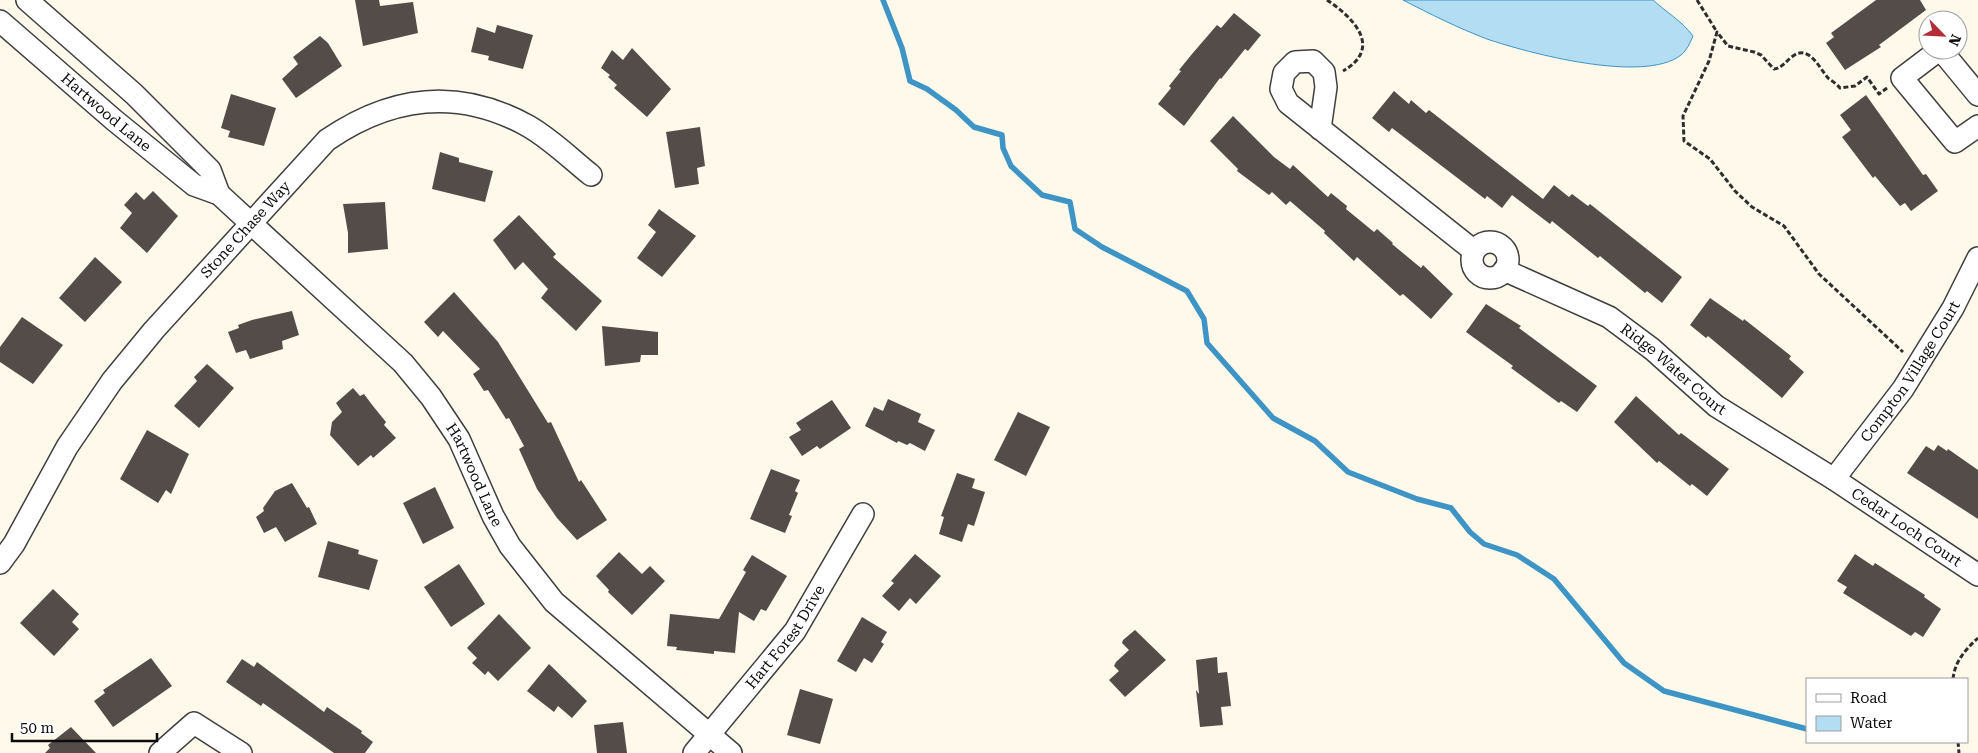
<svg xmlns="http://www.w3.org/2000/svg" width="1978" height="753" font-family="'Roboto Serif',serif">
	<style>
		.water { fill: #b3ddf2; stroke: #3e94c5 }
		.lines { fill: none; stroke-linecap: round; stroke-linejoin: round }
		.stream { stroke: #3e94c5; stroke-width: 5.5 }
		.building { fill: #534c49 }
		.minor-casing { stroke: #3f3f3f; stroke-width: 24 }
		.path { stroke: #2e2e2e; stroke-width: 3; stroke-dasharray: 5 2.5; stroke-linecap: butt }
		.minor { stroke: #fff; stroke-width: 21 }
		.labels { text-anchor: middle; stroke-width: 5; stroke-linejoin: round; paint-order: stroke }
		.street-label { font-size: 15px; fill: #0c0c0c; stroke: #fff }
	</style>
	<rect width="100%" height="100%" fill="#fef9eb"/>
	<path class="water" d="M1403 0H1653C1666 12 1682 21 1693 36 1690 43 1687 50 1681 55 1644 84 1528 53 1487 39 1458 28 1430 14 1403 0Z"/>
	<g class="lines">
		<path class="stream" d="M883 0 902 48 910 81 927 89 956 110 974 127 1002 135 1003 148 1011 166 1042 195 1070 202 1075 229 1102 247 1187 291 1204 319 1207 343 1273 418 1315 441 1348 472 1417 499 1451 508 1470 532 1484 544 1517 555 1554 579 1624 663 1664 691 1807 729"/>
	</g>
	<g class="building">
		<path d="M355 0H379L380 6 413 2 418 33 363 46Z"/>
		<path d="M1876 0H1920L1926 10 1879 45 1881 47 1845 70 1826 43 1834 37 1831 33Z"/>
		<path d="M1234 13 1261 35 1248 51 1245 49 1221 79 1220 78 1184 126 1158 104 1171 88 1169 86 1181 71 1179 70 1192 54 1217 25 1221 28Z"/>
		<path d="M497 25 533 35 523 69 488 60 489 56 471 52 477 27 495 33Z"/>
		<path d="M320 36 328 43 342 66 296 98 282 79 298 64 293 57Z"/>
		<path d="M632 48 671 89 647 117 614 88 617 85 608 77 610 75 601 68 612 50 623 60Z"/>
		<path d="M1394 91 1409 104 1411 100 1426 113 1429 110 1543 199 1554 185 1569 197 1572 194 1588 206 1590 204 1682 277 1662 303 1647 291 1645 293 1600 256 1598 258 1552 221 1550 224 1512 195 1502 208 1487 196 1485 199 1392 128 1389 132 1372 118Z"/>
		<path d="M231 94 276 108 264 146 228 137 230 131 221 128Z"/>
		<path d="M1866 95 1923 175 1926 174 1938 191 1911 211 1905 203 1900 206 1875 176 1873 178 1842 137 1851 130 1840 115Z"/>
		<path d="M1233 116 1274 157 1290 169 1293 165 1328 197 1331 193 1347 206 1346 209 1374 232 1377 229 1393 243 1392 244 1421 268 1423 265 1453 294 1431 319 1403 294 1400 296 1357 257 1354 261 1324 233 1325 231 1290 201 1286 205 1272 192 1269 195 1237 171 1238 169 1210 141Z"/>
		<path d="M700 127 705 166 697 168 699 184 675 188 666 132Z"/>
		<path d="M440 152 459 158V162L493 171 485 202 432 189Z"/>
		<path d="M153 191 178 216 147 253 120 228 132 213 124 205 136 192 144 200Z"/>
		<path d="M385 202 388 249 348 253V233L343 204Z"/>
		<path d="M659 209 696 236 662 277 637 258 656 232 648 225Z"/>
		<path d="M519 215 556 254 553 257 602 301 576 331 541 298 548 289 523 262 515 270 493 240Z"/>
		<path d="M95 257 122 282 85 322 59 298Z"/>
		<path d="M454 292 498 342 548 423 551 422 579 482 581 480 607 520 577 540 557 518 537 489 519 449 524 446 509 418 506 419 488 390 484 391 473 374 480 369 443 331 438 337 424 322Z"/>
		<path d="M1710 298 1743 321 1744 319 1791 356 1789 359 1804 372 1782 398 1708 336 1706 338 1690 325Z"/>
		<path d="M1486 304 1521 326 1519 328 1597 386 1577 412 1561 401 1559 403 1511 368 1513 366 1466 332Z"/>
		<path d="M292 311 299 335 282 341 283 349 250 359 246 350 236 353 228 332 239 328 238 325 252 320Z"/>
		<path d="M22 317 63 345 33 384 0 362V347Z"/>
		<path d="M602 326 658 332V355H641L640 362 605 366Z"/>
		<path d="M207 364 234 388 199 428 174 406 197 381 194 377Z"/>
		<path d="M353 388 360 396 364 394 373 406 386 422 384 425 396 438 373 458 371 455 358 466 330 435 332 422 342 412 336 403Z"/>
		<path d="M1636 396 1679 435 1681 433 1729 469 1707 496 1692 484 1690 486 1659 461 1657 463 1614 422Z"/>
		<path d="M888 399 921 414 918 422 935 430 925 451 910 443 907 445 898 441 897 443 865 426 874 407 883 411Z"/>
		<path d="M832 400 851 428 820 449 817 446 802 456 789 437 801 430 796 423Z"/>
		<path d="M1018 412 1050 427 1026 476 994 460Z"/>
		<path d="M147 430 189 454 171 494 166 490 158 503 120 479Z"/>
		<path d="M1938 445 1947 451 1948 449 1978 470V519L1907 473 1926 446 1934 451Z"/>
		<path d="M771 469 800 480 795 491 798 493 789 515 792 516 785 533 750 519Z"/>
		<path d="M957 473 975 479 972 488 985 492 974 526 968 524 962 542 939 534 944 517 941 516Z"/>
		<path d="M292 483 307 508 309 507 317 524 285 542 276 527 264 533 256 517 264 511 263 508 275 491Z"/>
		<path d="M435 487 454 528 423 544 403 503Z"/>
		<path d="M328 541 359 550 358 554 378 560 369 590 318 577Z"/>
		<path d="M619 552 642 574 650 566 665 581 632 615 608 592 609 590 596 576Z"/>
		<path d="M915 554 941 576 916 604 910 598 899 611 882 596 894 583 891 581Z"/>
		<path d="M1855 554 1873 566 1875 563 1925 595 1924 597 1941 609 1923 637 1915 632 1911 636 1843 593 1847 587 1837 581Z"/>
		<path d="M752 555 787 576 766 611 761 609 754 621 739 612 735 653 714 651V654L676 650 677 647 667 646 670 614 719 619 746 572 743 570Z"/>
		<path d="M459 564 485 604 451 627 424 587Z"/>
		<path d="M53 589 79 614 72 622 79 629 54 656 20 623Z"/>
		<path d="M499 614 531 648 498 681 488 671 485 675 472 663 477 658 467 648Z"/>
		<path d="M862 617 887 632 881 642 884 644 872 663 864 658 856 672 837 661Z"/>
		<path d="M1135 630 1166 660 1125 697 1109 680 1119 671 1114 666 1116 662 1129 650 1122 643 1123 640Z"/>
		<path d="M1217 657 1218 673 1227 672 1231 706 1221 707 1223 725 1200 727 1196 690 1199 694 1196 660Z"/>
		<path d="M151 658 172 686 113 727 94 701 105 693 103 690Z"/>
		<path d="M242 659 254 667 257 662 324 712 327 707 362 731 361 733 373 742 365 753H334L263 703 261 706 226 682Z"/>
		<path d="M549 664 587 701 572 718 558 706 554 712 527 691Z"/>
		<path d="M800 689 833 699 820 744 787 735Z"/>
		<path d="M623 722 627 753H597L594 725Z"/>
		<path d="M71 727 96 753H45L50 748 48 745Z"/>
	</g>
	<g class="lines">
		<defs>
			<g id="minor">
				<path d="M27 0 134 94 210 170 219 194"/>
				<path id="s1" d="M0 21 114 120 194 185 219 194 403 363 431 397 459 439 493 516 510 546 554 602 731 753"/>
				<path d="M1939 50 1902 78 1955 142 1978 126"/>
				<path d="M1941 50 1978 95"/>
				<path d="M1320 129 1326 87 1324 72 1313 61 1295 62 1284 73 1281 89 1288 103 1474 251"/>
				<circle cx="1490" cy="260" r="18"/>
				<path id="s2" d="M1504 270 1609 317 1652 349 1716 406 1834 479 1978 575"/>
				<path id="s3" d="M1834 479 1903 389 1953 308 1978 258"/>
				<path id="s4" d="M0 563 14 544 67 447 112 381 154 330 327 140C391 96 458 87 528 126 551 139 571 159 591 175"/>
				<path d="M160 753 194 723 241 753"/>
				<path id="s5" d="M694 753 795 631 863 514"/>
			</g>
		</defs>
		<use href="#minor" class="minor-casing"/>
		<g class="path">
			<path d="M1327 0C1354 18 1383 48 1343 71"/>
			<path d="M1697 0 1717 32"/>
			<path d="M1887 88 1879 94 1867 77 1855 86 1840 88C1837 84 1832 81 1828 78 1820 69 1809 44 1793 56 1786 61 1782 68 1774 69L1761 55 1754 52 1728 46 1717 32 1709 61 1683 116 1684 141 1710 159 1735 191 1752 207 1784 226 1819 274 1903 352"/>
			<path d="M1953 679C1955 661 1965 650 1978 638"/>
			<path d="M1958 742 1959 753"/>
		</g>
		<use href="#minor" class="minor"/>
	</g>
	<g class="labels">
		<g class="street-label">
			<text dy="5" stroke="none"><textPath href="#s1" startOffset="140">Hartwood Lane</textPath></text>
			<text dy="5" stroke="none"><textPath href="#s4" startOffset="416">Stone Chase Way</textPath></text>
			<text dy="5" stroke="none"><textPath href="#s2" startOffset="198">Ridge Water Court</textPath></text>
			<text dy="5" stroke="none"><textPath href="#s3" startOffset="132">Compton Village Court</textPath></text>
			<text dy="5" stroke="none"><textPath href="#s1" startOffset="664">Hartwood Lane</textPath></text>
			<text dy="5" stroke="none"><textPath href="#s2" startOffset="480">Cedar Loch Court</textPath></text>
			<text dy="5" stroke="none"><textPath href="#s5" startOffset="148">Hart Forest Drive</textPath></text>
		</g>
	</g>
	<rect x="1806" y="678" width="162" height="65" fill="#ffffff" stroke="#9e9e9e"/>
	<rect x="1816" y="694" width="25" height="8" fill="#ffffff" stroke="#9e9e9e"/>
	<text x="1850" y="703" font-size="15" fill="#0c0c0c">Road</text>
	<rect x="1816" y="716" width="25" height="15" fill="#b3ddf2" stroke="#9e9e9e"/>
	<text x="1850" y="728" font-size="15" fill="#0c0c0c">Water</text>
	<g transform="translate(1943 35) rotate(114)"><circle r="24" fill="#ffffff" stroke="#9e9e9e"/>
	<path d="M0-4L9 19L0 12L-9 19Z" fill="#b32c38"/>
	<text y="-8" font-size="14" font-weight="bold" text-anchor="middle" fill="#0c0c0c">N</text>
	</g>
	<path d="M12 733v8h145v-8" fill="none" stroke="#0c0c0c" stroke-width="2.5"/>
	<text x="20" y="733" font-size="15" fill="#0c0c0c" stroke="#ffffff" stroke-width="4" paint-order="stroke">50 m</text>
</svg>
